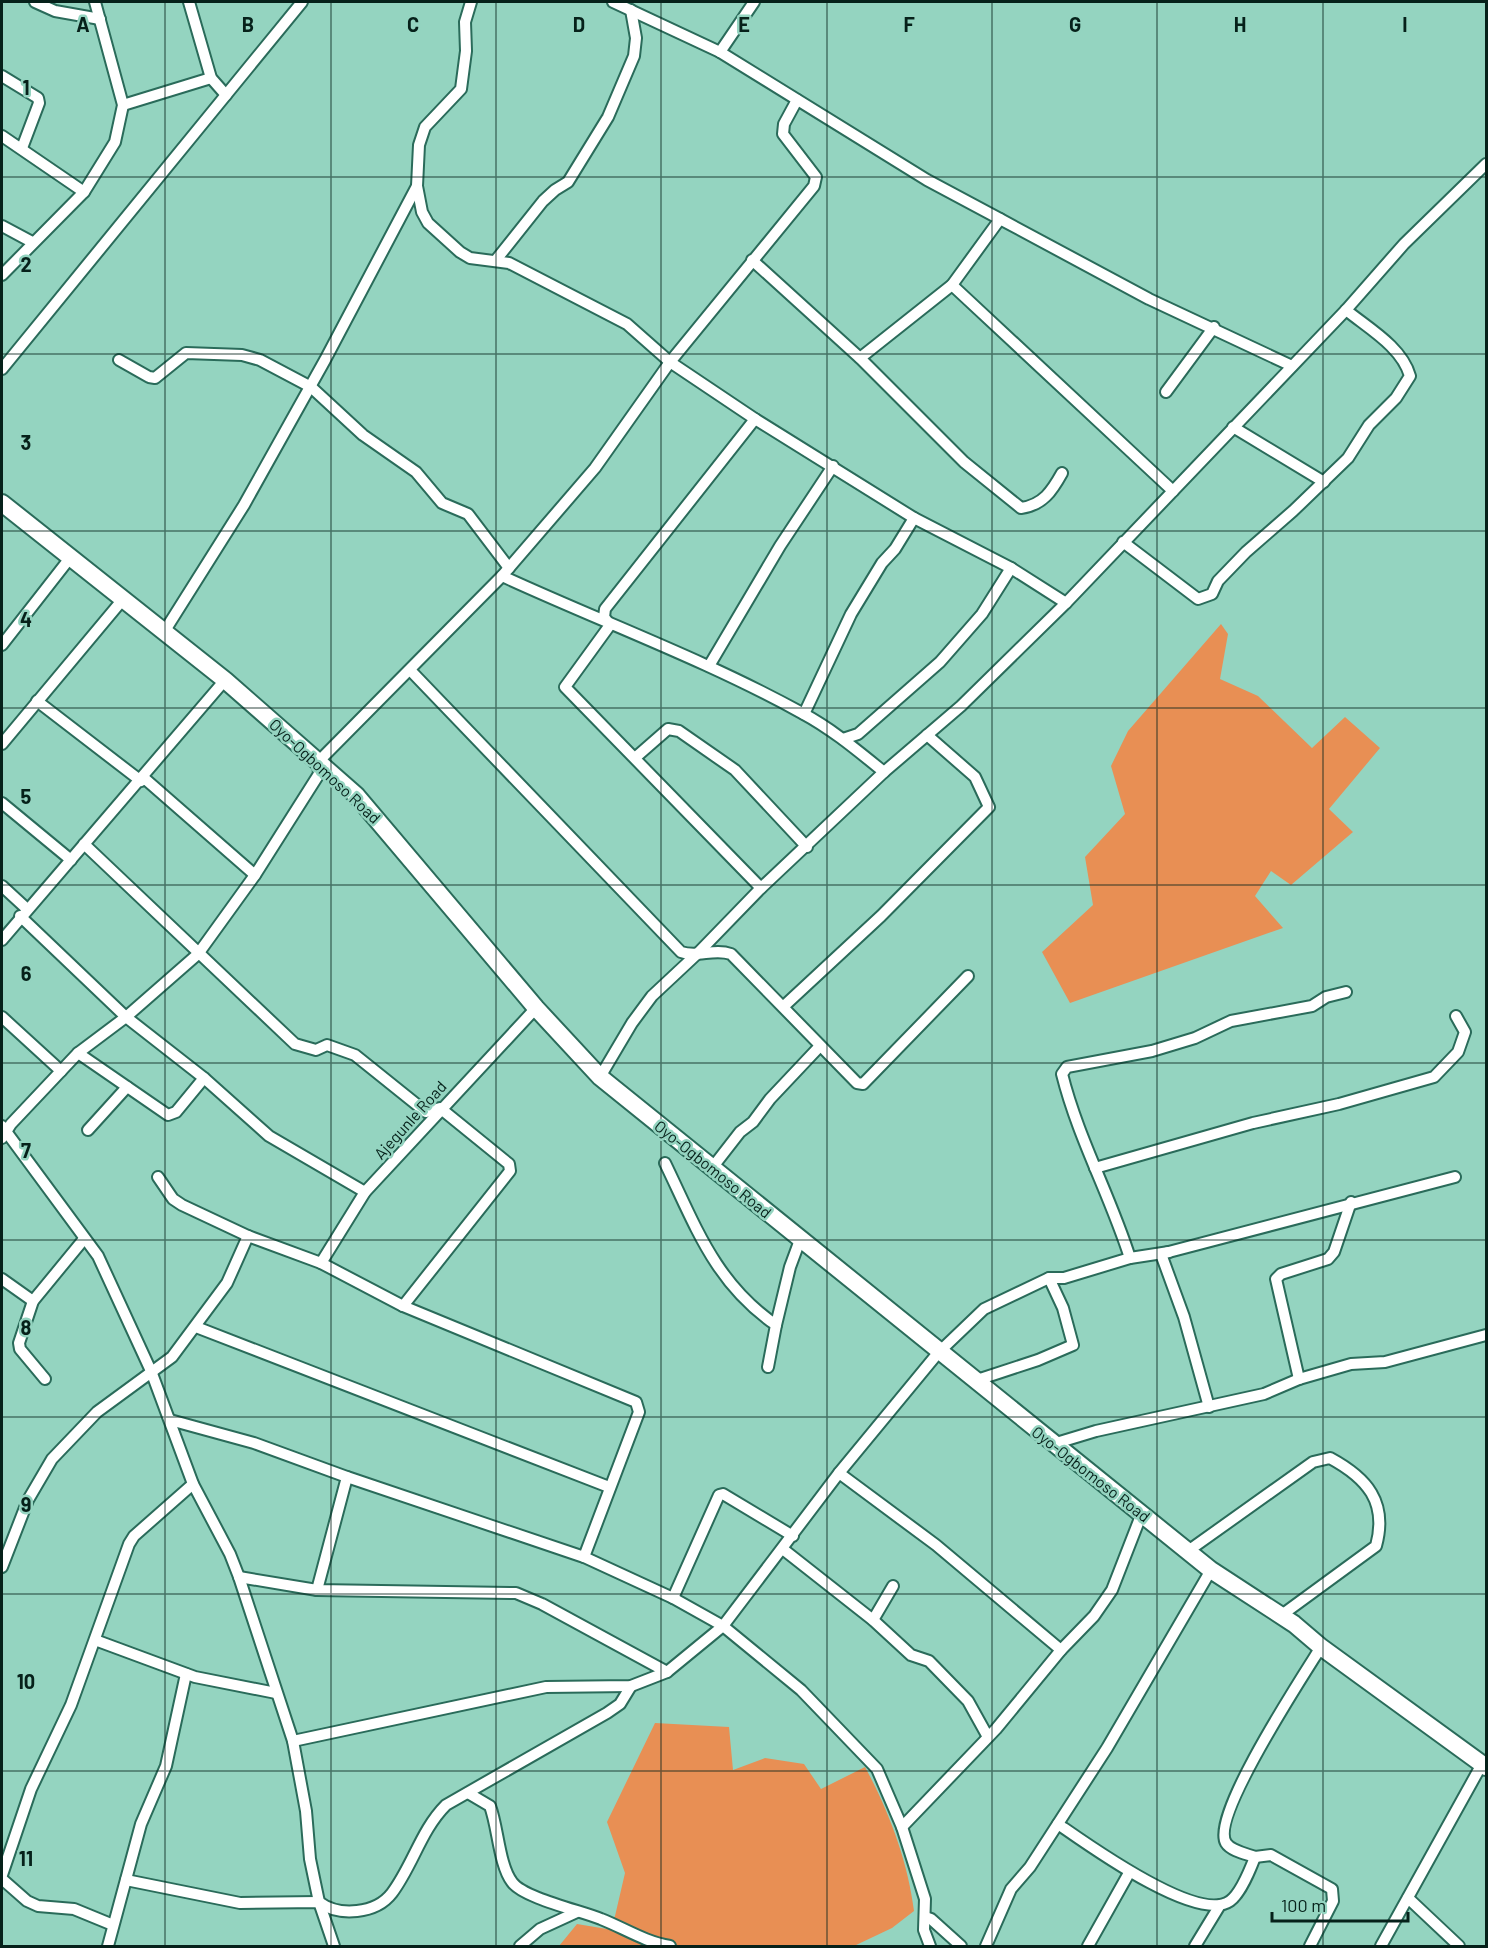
<svg xmlns="http://www.w3.org/2000/svg" width="1488" height="1948" font-family="Barlow,sans-serif">
	<style>
		.green { fill: #e88f54 }
		.lines { fill: none; stroke-linecap: round; stroke-linejoin: round }
		.minor-casing { stroke: #2a6b5a; stroke-width: 14 }
		.trunk-casing { stroke: #2a6b5a; stroke-width: 20 }
		.minor { stroke: #fff; stroke-width: 10 }
		.trunk { stroke: #fff; stroke-width: 16 }
		.grid { fill: none; stroke: #06211a; stroke-width: 1.5; stroke-opacity: 0.55 }
		.labels { text-anchor: middle; stroke-width: 5; stroke-linejoin: round; paint-order: stroke }
		.street-label { font-size: 16px; fill: #06211a; stroke: #94d4c0 }
		.grid-label { font-size: 20px; text-anchor: middle; font-weight: bold; fill: #06211a; stroke: #94d4c0; stroke-width: 5; stroke-linejoin: round; paint-order: stroke }
	</style>
	<rect width="100%" height="100%" fill="#94d4c0"/>
	<g class="green">
		<path d="M1221 624 1228 634 1220 679 1258 696 1312 748 1345 717 1380 748 1329 809 1353 832 1291 885 1271 871 1255 896 1283 928 1070 1003 1042 952 1093 905 1085 857 1125 814 1111 766 1128 731Z"/>
		<path d="M655 1723 729 1727 733 1770 765 1758 804 1764 821 1789 865 1767C889 1811 908 1862 914 1911L892 1928 854 1946H559L577 1924 607 1929 615 1916 625 1873 607 1822Z"/>
	</g>
	<g class="lines">
		<defs>
			<g id="minor">
				<path d="M35 2 55 11 100 19"/>
				<path d="M189 2 211 78 226 95"/>
				<path d="M613 2 720 52 927 180 1000 219 1149 299 1292 366"/>
				<path d="M720 52 754 2"/>
				<path d="M2 76 38 98 39 103 22 148"/>
				<path d="M123 105 211 78"/>
				<path d="M2 136 84 192"/>
				<path d="M417 186 422 212 428 223 460 252 470 258 509 263 627 324 670 362 755 419 914 518 1011 568 1066 603"/>
				<path d="M2 226 32 242"/>
				<path d="M496 260 543 201 555 190 568 182 608 117 634 56 636 38 631 10"/>
				<path d="M752 260 860 358 964 462 1021 508C1043 505 1052 491 1062 473"/>
				<path d="M2 275 84 192 115 142 123 105 95 2"/>
				<path d="M952 285 1173 491"/>
				<path d="M860 358 952 285 1000 219"/>
				<path d="M119 360 149 377 155 378 186 353 242 355 260 360 311 387 363 435 416 472 442 503 468 514 509 568"/>
				<path d="M2 369 302 2"/>
				<path d="M1166 392 1214 327"/>
				<path d="M755 419 605 609 604 617 610 625 565 687 761 888"/>
				<path d="M1233 427 1324 482"/>
				<path d="M1123 542 1198 599 1212 594 1218 581 1246 552 1293 511 1348 458 1369 425 1396 398 1410 376C1402 347 1368 328 1346 310"/>
				<path d="M502 576C602 622 706 660 802 713 832 729 858 751 884 772"/>
				<path d="M164 632 244 505 325 360 417 186 419 145 425 127 461 89 466 51 465 22 471 2"/>
				<path d="M2 645 70 558"/>
				<path d="M709 666 780 546 833 466"/>
				<path d="M410 670 681 952C697 958 714 948 731 954L857 1083 863 1084 968 976"/>
				<path d="M37 701 141 781 144 778 255 875"/>
				<path d="M804 714 851 614 882 563 895 549 914 518"/>
				<path d="M843 739 858 734 940 662 982 614 1011 568"/>
				<path d="M2 744 124 598"/>
				<path d="M636 757 668 729 679 731 735 770 807 847"/>
				<path d="M2 803 71 860"/>
				<path d="M84 844 295 1044 316 1050 327 1045 355 1055 426 1112 440 1108 509 1164 510 1171 403 1306"/>
				<path d="M2 886 27 909"/>
				<path d="M20 916 126 1017 204 1078 269 1136 365 1192"/>
				<path d="M2 940 225 680"/>
				<path d="M784 1006 881 916 989 807 975 777 927 735"/>
				<path d="M2 1017 61 1071"/>
				<path d="M78 1053 168 1115 176 1112 204 1078"/>
				<path d="M600 1077 632 1023 652 996 698 953 761 888 884 772 961 706 1066 603 1346 310 1404 244 1486 164"/>
				<path d="M2 1126 98 1256 151 1371 193 1484 230 1554 239 1577 293 1741 306 1811 310 1859 319 1902 334 1946"/>
				<path d="M88 1130 127 1087"/>
				<path d="M2 1138 11 1124 78 1053 126 1017 198 954 255 875 319 774 318 762 502 576 595 468 670 362 814 186 816 177 783 134 784 124 797 100"/>
				<path d="M665 1163C696 1227 715 1283 776 1325L768 1367"/>
				<path d="M712 1168 740 1132 753 1122 770 1099 820 1046"/>
				<path d="M1095 1168 1253 1123 1339 1104 1434 1077 1458 1052 1465 1032 1456 1016"/>
				<path d="M158 1177 173 1199 182 1205 248 1236 321 1263 403 1306 636 1402 639 1412 584 1557"/>
				<path d="M1130 1258C1110 1195 1078 1138 1062 1074L1067 1067 1152 1051 1195 1038 1231 1021 1312 1006 1326 997 1346 992"/>
				<path d="M321 1263 365 1192 536 1008"/>
				<path d="M2 1279 33 1301"/>
				<path d="M776 1325 790 1267 800 1240"/>
				<path d="M196 1327 609 1487"/>
				<path d="M45 1379 20 1349 19 1343 33 1301 84 1239"/>
				<path d="M1299 1379 1276 1279 1281 1274 1328 1259 1334 1252 1351 1202"/>
				<path d="M974 1381 1038 1360 1073 1345 1063 1308 1049 1278"/>
				<path d="M1209 1407 1184 1317 1161 1254 1455 1177"/>
				<path d="M170 1420 254 1443 347 1477 584 1557 673 1598 723 1626 801 1690 877 1769 902 1827 925 1899 924 1930 930 1946"/>
				<path d="M1053 1444 1096 1431 1264 1394 1299 1379 1351 1364 1385 1362 1486 1335"/>
				<path d="M839 1473 936 1545 1061 1650"/>
				<path d="M784 1550 873 1620 911 1655 929 1661 968 1701 988 1737"/>
				<path d="M1188 1551 1313 1462 1330 1458C1367 1478 1388 1502 1376 1546L1279 1617"/>
				<path d="M2 1567 28 1500 52 1459 97 1412 172 1357 227 1283 248 1236"/>
				<path d="M239 1577 317 1590 516 1593 542 1604 667 1672"/>
				<path d="M317 1590 347 1477"/>
				<path d="M673 1598 719 1495 723 1494 793 1536"/>
				<path d="M873 1620 893 1586"/>
				<path d="M95 1640 195 1677 276 1693"/>
				<path d="M293 1741 546 1687 631 1686 667 1672 723 1626 839 1473 938 1353 984 1309 1049 1278H1064L1130 1258 1169 1252"/>
				<path d="M468 1793 490 1806C498 1827 499 1865 512 1882 523 1898 582 1911 601 1919 624 1928 645 1942 670 1946"/>
				<path d="M1058 1824C1087 1844 1197 1924 1230 1901 1241 1893 1250 1870 1255 1857 1247 1854 1231 1851 1226 1843 1210 1817 1303 1676 1321 1647"/>
				<path d="M902 1827 996 1729 1061 1650 1094 1616 1112 1590 1142 1513"/>
				<path d="M1255 1857 1271 1855 1332 1889 1333 1901 1310 1946"/>
				<path d="M2 1875 31 1789 71 1705 129 1544 134 1536 193 1484"/>
				<path d="M2 1879 27 1901 38 1906 74 1909 113 1925"/>
				<path d="M126 1880 240 1903 319 1902C339 1917 376 1914 392 1893 413 1865 421 1830 446 1805L607 1713 620 1704 631 1686"/>
				<path d="M1408 1898 1459 1946"/>
				<path d="M925 1917 931 1919 961 1946"/>
				<path d="M108 1946 141 1824 166 1766 186 1674"/>
				<path d="M520 1946 540 1929 577 1912"/>
				<path d="M986 1946 1011 1889 1030 1867 1107 1748 1211 1570"/>
				<path d="M1088 1946 1129 1873"/>
				<path d="M1195 1946 1220 1905"/>
				<path d="M1381 1946 1482 1764"/>
			</g>
			<path id="trunk" d="M2 503 225 680 356 795 536 1008 600 1077 1211 1570 1294 1624 1321 1647 1486 1767"/>
		</defs>
		<use href="#minor" class="minor-casing"/>
		<use href="#trunk" class="trunk-casing"/>
		<use href="#minor" class="minor"/>
		<use href="#trunk" class="trunk"/>
	</g>
	<path class="grid" d="M165 2V1946M331 2V1946M496 2V1946M661 2V1946M827 2V1946M992 2V1946M1157 2V1946M1323 2V1946M2 177H1486M2 354H1486M2 531H1486M2 708H1486M2 885H1486M2 1063H1486M2 1240H1486M2 1417H1486M2 1594H1486M2 1771H1486"/>
	<g class="labels">
		<g class="street-label">
			<text transform="translate(325 771) rotate(43)" y="6">Oyo-Ogbomoso Road</text>
			<text transform="translate(410 1120) rotate(-48)" y="6">Ajegunle Road</text>
			<text transform="translate(713 1169) rotate(39)" y="6">Oyo-Ogbomoso Road</text>
			<text transform="translate(1091 1474) rotate(38)" y="6">Oyo-Ogbomoso Road</text>
		</g>
	</g>
	<g class="grid-label">
		<text x="83" y="32">A</text>
		<text x="248" y="32">B</text>
		<text x="413" y="32">C</text>
		<text x="579" y="32">D</text>
		<text x="744" y="32">E</text>
		<text x="909" y="32">F</text>
		<text x="1075" y="32">G</text>
		<text x="1240" y="32">H</text>
		<text x="1405" y="32">I</text>
		<text x="26" y="95">1</text>
		<text x="26" y="272">2</text>
		<text x="26" y="450">3</text>
		<text x="26" y="627">4</text>
		<text x="26" y="804">5</text>
		<text x="26" y="981">6</text>
		<text x="26" y="1158">7</text>
		<text x="26" y="1335">8</text>
		<text x="26" y="1512">9</text>
		<text x="26" y="1689">10</text>
		<text x="26" y="1866">11</text>
	</g>
	<rect width="1488" height="1948" fill="none" stroke="#06211a" stroke-width="6"/>
	<path d="M1272 1912v9h136v-9" fill="none" stroke="#06211a" stroke-width="3"/>
	<text x="1281" y="1912" font-size="18" fill="#06211a" stroke="#94d4c0" stroke-width="4.5" paint-order="stroke">100 m</text>
</svg>
